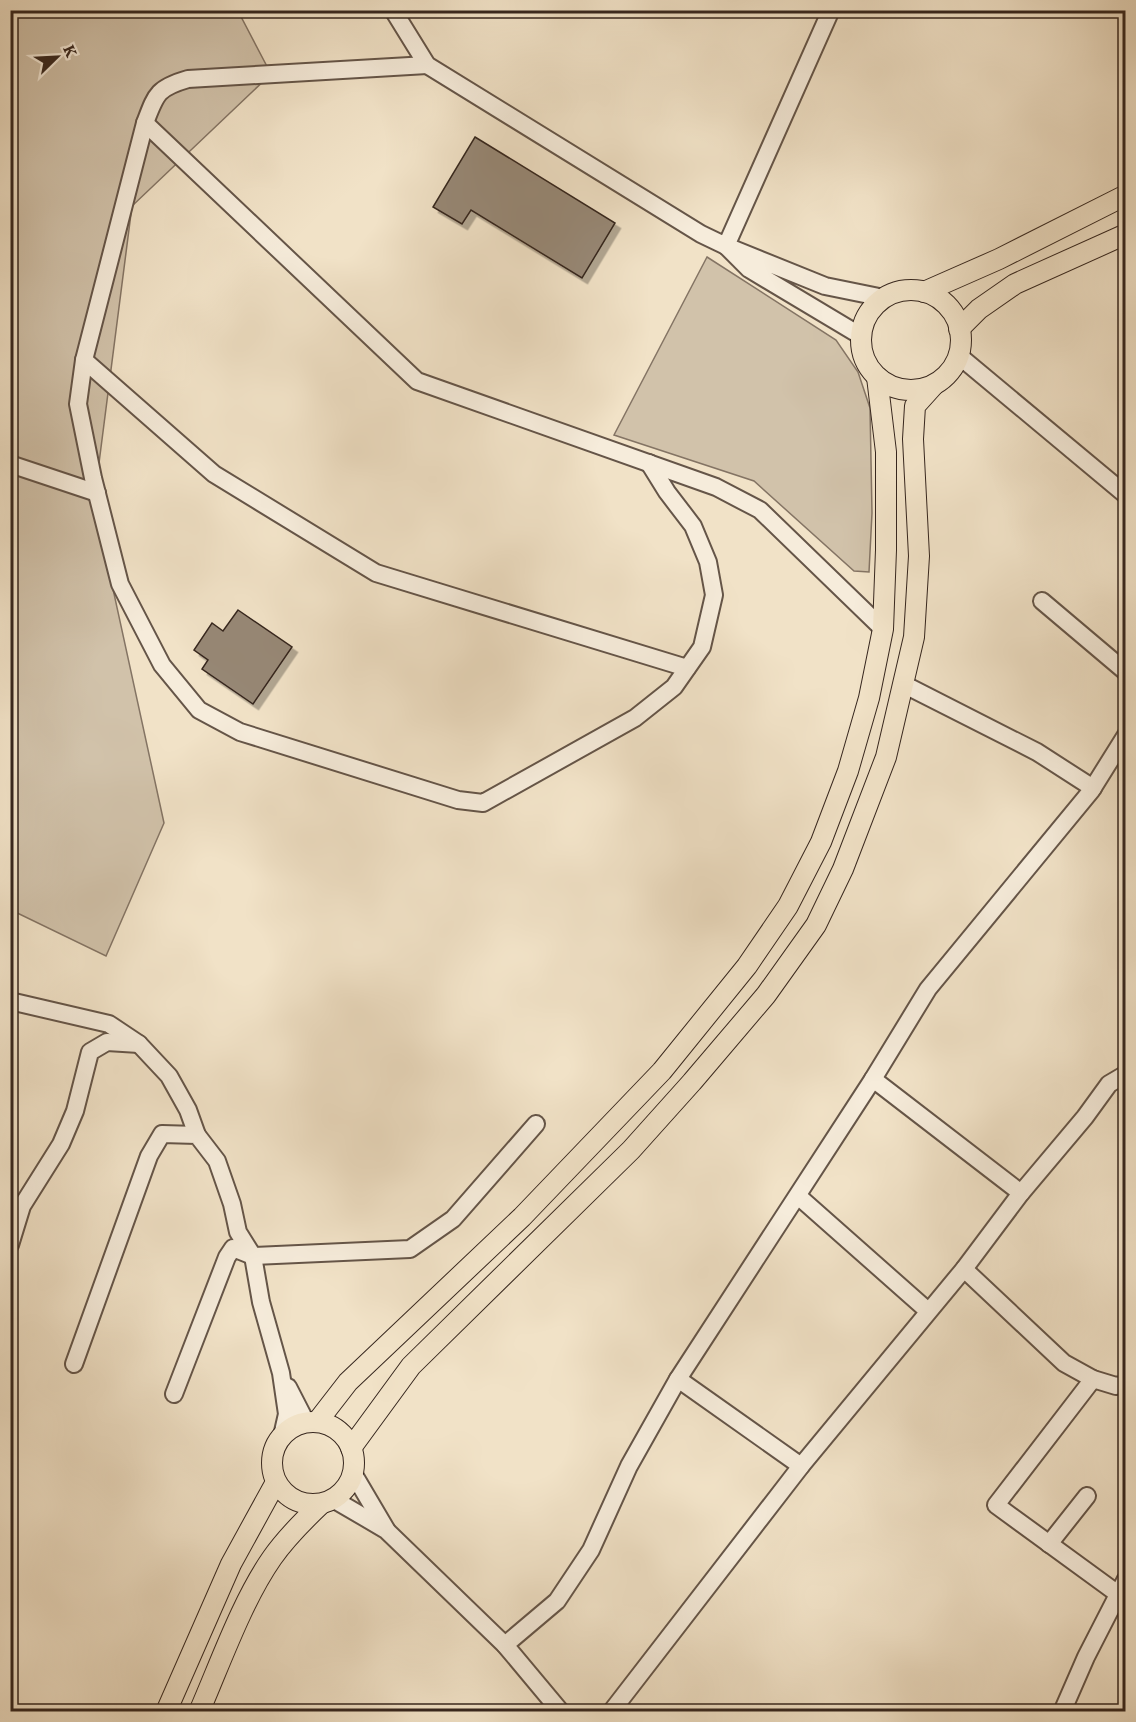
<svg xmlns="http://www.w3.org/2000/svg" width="1136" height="1722" font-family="Vollkorn,serif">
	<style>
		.green { fill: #d1c2aa; stroke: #847464; stroke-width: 1.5 }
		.building { fill: #978876; stroke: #36261e; stroke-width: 1.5; filter: url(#shadow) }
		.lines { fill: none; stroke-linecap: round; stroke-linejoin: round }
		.minor-casing { stroke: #655548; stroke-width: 20 }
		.major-casing { stroke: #36261e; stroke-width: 22 }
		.minor { stroke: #f6ecdb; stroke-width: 16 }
		.major { stroke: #f1e2c7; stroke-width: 20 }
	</style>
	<defs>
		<filter id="shadow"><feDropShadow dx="5.5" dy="5.5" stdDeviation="0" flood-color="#0004"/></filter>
	</defs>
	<rect width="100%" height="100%" fill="#f1e2c7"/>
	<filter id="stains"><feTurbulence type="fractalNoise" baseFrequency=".00333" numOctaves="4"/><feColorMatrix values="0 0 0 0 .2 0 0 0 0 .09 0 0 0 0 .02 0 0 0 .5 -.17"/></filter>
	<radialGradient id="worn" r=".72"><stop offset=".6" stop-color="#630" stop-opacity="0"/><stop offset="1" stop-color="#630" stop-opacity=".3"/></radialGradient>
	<g class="green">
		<path d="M10 11H238L271 74 132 206 94 502 164 823 106 956 11 910Z"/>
		<path d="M707 257 836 340 858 372 870 408 872 513 869 572 854 571 754 481 614 435Z"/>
	</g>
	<g class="building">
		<path d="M475 137 615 223 582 278 471 210 462 224 433 207Z"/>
		<path d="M238 610 292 647 253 704 202 669 208 660 194 650 212 623 223 631Z"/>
	</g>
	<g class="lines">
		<defs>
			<g id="minor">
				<path d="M393 10 427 65 701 234 726 246 831 10"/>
				<path d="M427 65 188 79C157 88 156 94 145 123L84 360 78 404 93 478 120 584 162 665 199 710 240 732 458 800 483 803 635 718 674 687 702 647 714 595 708 562 693 526 667 492 649 463"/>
				<path d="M145 123 417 381 716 487 760 510 883 629"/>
				<path d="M861 336 749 269 726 246 825 286 884 298"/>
				<path d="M958 355 1126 495"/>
				<path d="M84 360 214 474 376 573 687 668"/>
				<path d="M10 464 97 493"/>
				<path d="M1042 601 1126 672"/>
				<path d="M903 684 1037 752 1093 788"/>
				<path d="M10 1001 109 1024 139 1044 169 1076 188 1110 197 1135"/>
				<path d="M873 1079 1021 1193"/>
				<path d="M798 1196 928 1311"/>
				<path d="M10 1245 22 1206 61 1144 75 1111 90 1052 107 1042 139 1044"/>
				<path d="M964 1269 1064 1363 1093 1379 1116 1386 1126 1384"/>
				<path d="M74 1364 149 1156 162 1134 197 1135 217 1161 232 1204 238 1232 253 1256 261 1302 281 1373 287 1414 282 1436"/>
				<path d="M678 1379 801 1466"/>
				<path d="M1093 1379 996 1505 1118 1594"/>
				<path d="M288 1387 306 1422"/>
				<path d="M174 1394 227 1257 233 1248 253 1256 410 1249 453 1219 536 1124"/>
				<path d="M353 1473 386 1529"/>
				<path d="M333 1499 386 1530 505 1645 561 1712"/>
				<path d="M1049 1544 1087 1496"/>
				<path d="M505 1645 557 1601 591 1550 629 1466 678 1379 873 1079 928 989 1091 791 1126 735"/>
				<path d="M611 1712 801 1466 964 1269 1021 1193 1085 1117 1109 1084 1126 1074"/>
				<path d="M1062 1712 1086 1657 1126 1579"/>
			</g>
			<g id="major">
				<circle cx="911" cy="340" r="50"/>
				<path d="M924 292 999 259 1126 195"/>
				<path d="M959 329 979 309 1015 284 1126 234"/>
				<path d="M317 1422 348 1382 522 1217 662 1071 747 966 788 906 821 842 848 771 869 698 883 629 886 550V452L877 377"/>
				<circle cx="313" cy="1463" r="41"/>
				<path d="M351 1448 411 1366 631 1150 692 1082 766 995 816 925 843 869 886 757 914 637 919 556 913 439 915 406 933 386"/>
				<path d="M166 1712 231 1564 276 1482"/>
				<path d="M199 1712C220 1664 242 1601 272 1558 286 1538 303 1521 321 1504"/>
			</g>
		</defs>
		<use href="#minor" class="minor-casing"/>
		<use href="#major" class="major-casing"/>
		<use href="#minor" class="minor"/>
		<use href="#major" class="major"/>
	</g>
	<rect width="1136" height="1722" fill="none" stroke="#f1e2c7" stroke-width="36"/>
	<rect x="12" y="12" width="1112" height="1698" fill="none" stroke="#36261e" stroke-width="3"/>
	<rect x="18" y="18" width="1100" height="1686" fill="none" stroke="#36261e" stroke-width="1.5"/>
	<g transform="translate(57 57) rotate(66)" stroke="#f6ecdb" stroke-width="4.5" paint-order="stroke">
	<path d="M0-4.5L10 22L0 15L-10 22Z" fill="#36261e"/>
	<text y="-9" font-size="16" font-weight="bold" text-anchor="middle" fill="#36261e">K</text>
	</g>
	<rect width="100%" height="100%" filter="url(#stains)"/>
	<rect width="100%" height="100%" fill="url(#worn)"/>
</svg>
